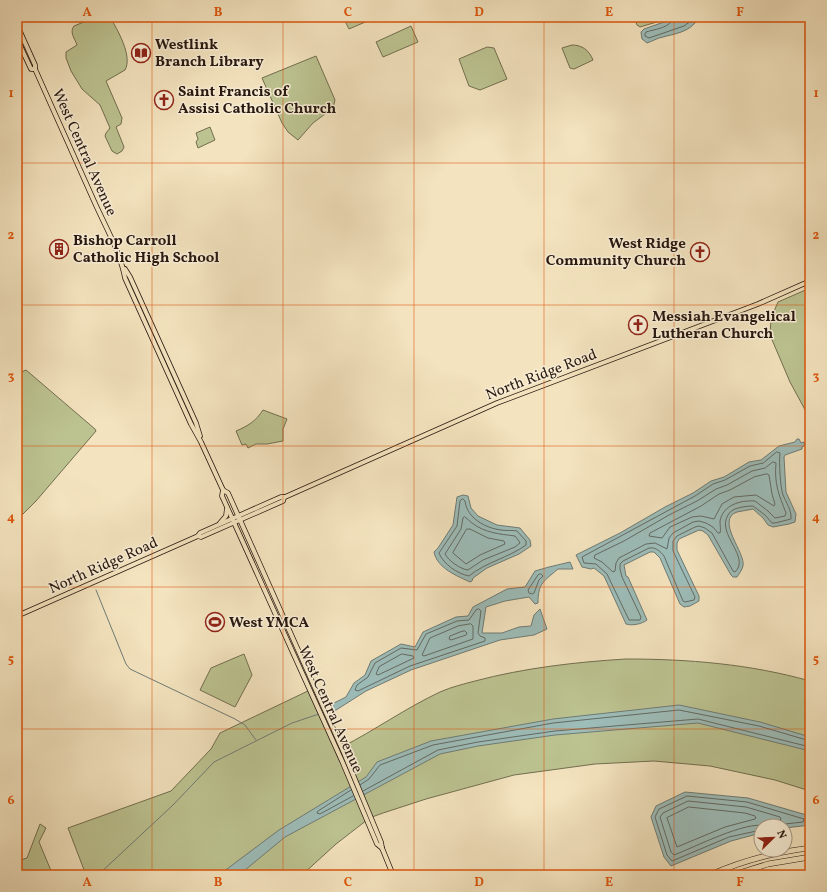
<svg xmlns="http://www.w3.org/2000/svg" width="827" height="892" font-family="Vollkorn,serif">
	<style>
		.green { fill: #bcc391; stroke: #726e50 }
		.water { fill: #9dbdb9; stroke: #6f7b75 }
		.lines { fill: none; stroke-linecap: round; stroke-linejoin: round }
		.shore { stroke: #636a64; stroke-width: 1 }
		.stream { stroke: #6f7b75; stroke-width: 1 }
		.major-casing { stroke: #291810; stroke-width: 5.5 }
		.highway-casing { stroke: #291810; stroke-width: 6 }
		.major { stroke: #f3e3be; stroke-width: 4 }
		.highway { stroke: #f3e3be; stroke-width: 5 }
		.grid { fill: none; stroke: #de560c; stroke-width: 1; stroke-opacity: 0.55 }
		.labels { text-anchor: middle; stroke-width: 3; stroke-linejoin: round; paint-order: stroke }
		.poi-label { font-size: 15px; font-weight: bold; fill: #291810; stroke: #f7edd5; text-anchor: start }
		.street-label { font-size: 15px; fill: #291810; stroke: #f7edd5 }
		.neatline { fill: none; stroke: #de560c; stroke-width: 1.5 }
		.grid-label { font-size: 13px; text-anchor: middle; font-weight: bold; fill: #de560c }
	</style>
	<rect width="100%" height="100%" fill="#f3e3be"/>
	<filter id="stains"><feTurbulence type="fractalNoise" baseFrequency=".005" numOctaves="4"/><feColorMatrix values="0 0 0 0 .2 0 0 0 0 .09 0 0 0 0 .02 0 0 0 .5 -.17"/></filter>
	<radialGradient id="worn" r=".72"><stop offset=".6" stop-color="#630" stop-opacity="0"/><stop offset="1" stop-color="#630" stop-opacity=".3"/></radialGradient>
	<g class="green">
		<path d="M96 17H110C117 29 133 56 125 70L106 81 122 118 121 124 116 127 124 147 122 151 117 154 112 151 105 136 106 133 110 128 100 105 82 89 71 71 66 58V52L77 45C75 39 69 32 74 26Z"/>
		<path d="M343 17H377L349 29Z"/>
		<path d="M634 17H665L660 21 640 27 637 25Z"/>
		<path d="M411 26 418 42 383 57 376 42Z"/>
		<path d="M572 45C582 45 589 50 593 60L574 69 570 68 562 48Z"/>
		<path d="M487 47 494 48 507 79 480 90 469 86 459 59Z"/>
		<path d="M316 56 335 100 333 108 313 123 298 140 288 132 282 123 262 78Z"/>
		<path d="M210 127 215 140 198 148 196 142 198 139 196 133Z"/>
		<path d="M810 288V419L790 382 770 335 771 318 778 302Z"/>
		<path d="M26 370 95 429 96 431 36 501 20 517 17 518V374Z"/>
		<path d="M263 410 287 419 283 429V441L267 444H256L248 448 246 444 242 445 236 431C248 426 256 421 263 410Z"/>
		<path d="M244 654 252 675 235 707 200 690 211 668Z"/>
		<path d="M626 659C688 659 750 664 810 681V791L775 780 710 766 654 761 595 764 514 775 426 799 383 813 372 817 342 747C375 730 406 708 440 692 451 687 464 684 475 681 524 668 576 662 626 659Z"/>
		<path d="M310 690 367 820 336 844 302 875H86L68 828 171 791 211 749 220 733Z"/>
		<path d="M40 824 46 828 39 842 52 873 58 875H21L17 871V861L27 858Z"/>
	</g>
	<g class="water">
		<path d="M672 17H696L697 20C690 32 674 34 663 37 657 38 653 41 647 43L642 39 641 32 644 29 664 22Z"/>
		<path d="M797 439H799L801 443 804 442 805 445 802 447V449L785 455 784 457 786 492 796 514 795 522 789 524 773 527 768 525 763 518 753 509C748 510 742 511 737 512 715 520 746 553 743 566 742 570 739 574 737 577H733L731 575 708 535 703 531 699 530 679 539 677 543V550L699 596V601L690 606 684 607 680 604 660 558 654 552H650L624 565 626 576 628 577 647 620C642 624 632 626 626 624L604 576 594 568 591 569 582 567 576 555 620 533 665 507 693 493 711 481 724 477 749 462 761 460 779 446 795 442Z"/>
		<path d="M463 495 468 496 471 508 478 516 497 525 520 528 530 540 531 546 519 554 487 568 473 578 472 581 470 582C457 576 437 568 434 552L438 548 453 525 457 497Z"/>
		<path d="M570 562 573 569H558C544 581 538 583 538 603L535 604 529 597 505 601 486 607 482 633H502L519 627 531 626 534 615 540 609 547 629 534 635 500 640 411 670 366 691 333 712 330 705 346 697 354 683 365 675 371 661 401 644 415 647 423 632 456 617 468 616 473 607 507 589 525 587 535 571 549 567Z"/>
		<path d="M679 705 760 722 810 737V751L698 723 555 735 478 746 440 754 285 837 239 875H219L279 830 366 777 377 762 431 741 553 719Z"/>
		<path d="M685 792 748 798 810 816V825L785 828V826H761V833L731 841 671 866 664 857 651 817 656 806Z"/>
	</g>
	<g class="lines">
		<g class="shore">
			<path d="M673 17C672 28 655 29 646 32L645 34V36L649 38 684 26 691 21 692 17"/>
			<path d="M777 452 780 453C779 462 780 486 783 495 786 502 792 511 791 519L775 523H772L765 515 753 506C748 506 740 507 735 509 732 510 730 512 728 515 716 534 751 557 735 572L733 571 712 533 705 528 699 526 695 527 677 536 673 541V551L695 597 694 600 685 602 683 601 664 556C660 551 656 547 649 548L623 561 620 564V569L622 577 641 617 640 620H629L607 574 596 564 584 563 582 557 695 496 713 484 725 480 750 466 763 463Z"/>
			<path d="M773 462 776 463C774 484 779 495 786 513L785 516 775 518 768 511 755 501C740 500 723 505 720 521 720 526 721 530 720 533H718L713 527 706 523 699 521 693 522 673 533 669 538 667 549 655 543 646 544 619 558 616 563 615 571 613 572 602 562 594 558 595 555 624 541 669 515 697 501 716 489 727 485 752 471 765 468Z"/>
			<path d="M767 474 769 475 772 494 775 504 774 506 756 495 734 497 722 504 714 519 701 516 692 517 670 527 662 538 649 536 650 533 701 506 719 494 730 490 754 477Z"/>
			<path d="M463 499 465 501C467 518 485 528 501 530 507 531 512 530 517 531L526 541V545C508 558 486 562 469 576 458 574 443 564 439 553L457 526 460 501Z"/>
			<path d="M465 517C467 519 470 521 472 523 485 533 500 534 515 536L519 541 520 543 515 547 483 560 468 570C460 569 449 561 445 554L461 529 463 518Z"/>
			<path d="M467 529H470L488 538 504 541 505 544 480 555 466 564 453 553Z"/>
			<path d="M541 574 543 576 539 580 534 593 532 594 529 593 528 590 538 575Z"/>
			<path d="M479 609 481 611 478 633 480 636 485 638V641L410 666 358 691 355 690 357 685 368 677 375 663 401 648 417 650 426 634 457 621 469 620 476 610Z"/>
			<path d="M471 624 473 626V639L424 656 422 655 430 638 458 626Z"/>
			<path d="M465 631 467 633 466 635 451 640 449 639 450 636 460 632Z"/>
			<path d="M402 654 413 656 414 658 378 675 376 674 379 667Z"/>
			<path d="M360 785 369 779 380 765 433 745 553 723 679 710 759 726 810 741"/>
			<path d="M351 790 318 811 317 813 320 814 353 796"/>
			<path d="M363 791 438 750 478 742 555 731 698 719 810 747"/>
			<path d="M689 807 745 813 755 816 756 818 755 819 725 827 677 847 667 818Z"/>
			<path d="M765 826C747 820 693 848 674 855L671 852 660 817 663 813 688 801 746 807 780 817 781 819 776 826"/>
			<path d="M761 830 729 837 672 861 667 855 655 817 659 809 687 796 747 802 804 819 803 822 785 824 782 826"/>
		</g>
		<g class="stream">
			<path d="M804 444 810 442"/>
			<path d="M96 590 126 664 130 669 235 719 245 725 256 740"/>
			<path d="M327 710 332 709"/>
			<path d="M98 875 173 805 214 762 292 723 319 714"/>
		</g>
		<defs>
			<g id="major">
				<path d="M17 25 35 65V69C55 113 74 157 94 201 105 226 120 251 125 278L191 424 201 442 223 490 228 493 344 753 381 842 382 848 393 875"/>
				<path d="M17 39 31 69H35"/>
				<path d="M125 269 130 277 196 423 200 436"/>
				<path d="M223 490 222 496 232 518 342 761 377 844 382 848"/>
				<path d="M220 523 226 516 227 508"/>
				<path d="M198 536 201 537 283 501 284 497"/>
				<path d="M17 616 198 536 200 533 281 497H285L497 403 758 304 810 281"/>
			</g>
			<g id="highway">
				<path d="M710 875C742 861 775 852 810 848"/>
				<path d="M733 875 768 864 810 857"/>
				<path d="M767 875 810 873"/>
			</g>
		</defs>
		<use href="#major" class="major-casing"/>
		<use href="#highway" class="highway-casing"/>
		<use href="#major" class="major"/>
		<use href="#highway" class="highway"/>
	</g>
	<path class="grid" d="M152 17V875M283 17V875M414 17V875M544 17V875M674 17V875M17 163H810M17 305H810M17 446H810M17 587H810M17 729H810"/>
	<defs>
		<symbol id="library-ring" viewBox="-11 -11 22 22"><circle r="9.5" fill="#f7edd5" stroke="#8f2418" stroke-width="1.5"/><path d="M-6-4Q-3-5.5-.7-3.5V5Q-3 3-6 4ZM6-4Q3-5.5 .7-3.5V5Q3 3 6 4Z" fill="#8f2418"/></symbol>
		<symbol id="church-ring" viewBox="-11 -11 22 22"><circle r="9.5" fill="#f7edd5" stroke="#8f2418" stroke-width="1.5"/><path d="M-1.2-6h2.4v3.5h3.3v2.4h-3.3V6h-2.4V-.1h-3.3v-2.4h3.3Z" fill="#8f2418"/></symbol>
		<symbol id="building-ring" viewBox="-11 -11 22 22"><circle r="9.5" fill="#f7edd5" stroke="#8f2418" stroke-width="1.5"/><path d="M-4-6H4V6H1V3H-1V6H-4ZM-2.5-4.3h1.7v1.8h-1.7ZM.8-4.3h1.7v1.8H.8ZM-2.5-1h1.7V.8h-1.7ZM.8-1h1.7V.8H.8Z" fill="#8f2418"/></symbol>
		<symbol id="stadium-ring" viewBox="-11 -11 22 22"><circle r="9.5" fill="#f7edd5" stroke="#8f2418" stroke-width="1.5"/><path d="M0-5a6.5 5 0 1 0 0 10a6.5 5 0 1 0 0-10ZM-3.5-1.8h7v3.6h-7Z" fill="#8f2418"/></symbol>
	</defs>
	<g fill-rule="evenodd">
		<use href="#library-ring" x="130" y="42" width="22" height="22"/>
		<use href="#church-ring" x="153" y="89" width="22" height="22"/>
		<use href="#building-ring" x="48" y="238" width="22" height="22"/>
		<use href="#church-ring" x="689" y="241" width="22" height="22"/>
		<use href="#church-ring" x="627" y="314" width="22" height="22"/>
		<use href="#stadium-ring" x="204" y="611" width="22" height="22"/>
	</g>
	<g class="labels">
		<g class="poi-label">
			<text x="155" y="49">Westlink<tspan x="155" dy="17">Branch Library</tspan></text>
			<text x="178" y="96">Saint Francis of<tspan x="178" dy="17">Assisi Catholic Church</tspan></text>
			<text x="73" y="245">Bishop Carroll<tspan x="73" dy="17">Catholic High School</tspan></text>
			<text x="686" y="248" text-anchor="end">West Ridge<tspan x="686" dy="17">Community Church</tspan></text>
			<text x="652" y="321">Messiah Evangelical<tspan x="652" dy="17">Lutheran Church</tspan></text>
			<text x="229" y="627">West YMCA</text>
		</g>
		<g class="street-label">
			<text transform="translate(85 152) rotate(66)" y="5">West Central Avenue</text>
			<text transform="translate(541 374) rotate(-21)" y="5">North Ridge Road</text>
			<text transform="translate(103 565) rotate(-24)" y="5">North Ridge Road</text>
			<text transform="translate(331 709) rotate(66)" y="5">West Central Avenue</text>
		</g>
	</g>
	<rect width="827" height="892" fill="none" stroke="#f3e3be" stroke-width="44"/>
	<g transform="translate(773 838) rotate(67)"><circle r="19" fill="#f7edd5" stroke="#a59886"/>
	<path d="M0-3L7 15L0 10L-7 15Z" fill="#8f2418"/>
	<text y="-6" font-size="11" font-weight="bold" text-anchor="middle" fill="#291810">N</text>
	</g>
	<rect x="22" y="22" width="783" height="848" class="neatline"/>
	<g class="grid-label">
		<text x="87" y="16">A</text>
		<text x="218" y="16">B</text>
		<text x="348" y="16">C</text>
		<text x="479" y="16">D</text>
		<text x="609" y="16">E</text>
		<text x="740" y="16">F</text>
		<text x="11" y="97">1</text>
		<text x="816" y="97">1</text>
		<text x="11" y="239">2</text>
		<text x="816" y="239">2</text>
		<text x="11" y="380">3</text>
		<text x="816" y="380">3</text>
		<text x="11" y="521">4</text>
		<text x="816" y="521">4</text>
		<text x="11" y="663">5</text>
		<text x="816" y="663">5</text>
		<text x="11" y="804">6</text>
		<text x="816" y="804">6</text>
		<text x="87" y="886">A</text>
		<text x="218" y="886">B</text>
		<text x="348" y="886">C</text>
		<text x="479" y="886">D</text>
		<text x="609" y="886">E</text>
		<text x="740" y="886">F</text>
	</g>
	<rect width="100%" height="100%" filter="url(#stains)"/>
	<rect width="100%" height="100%" fill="url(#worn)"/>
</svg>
